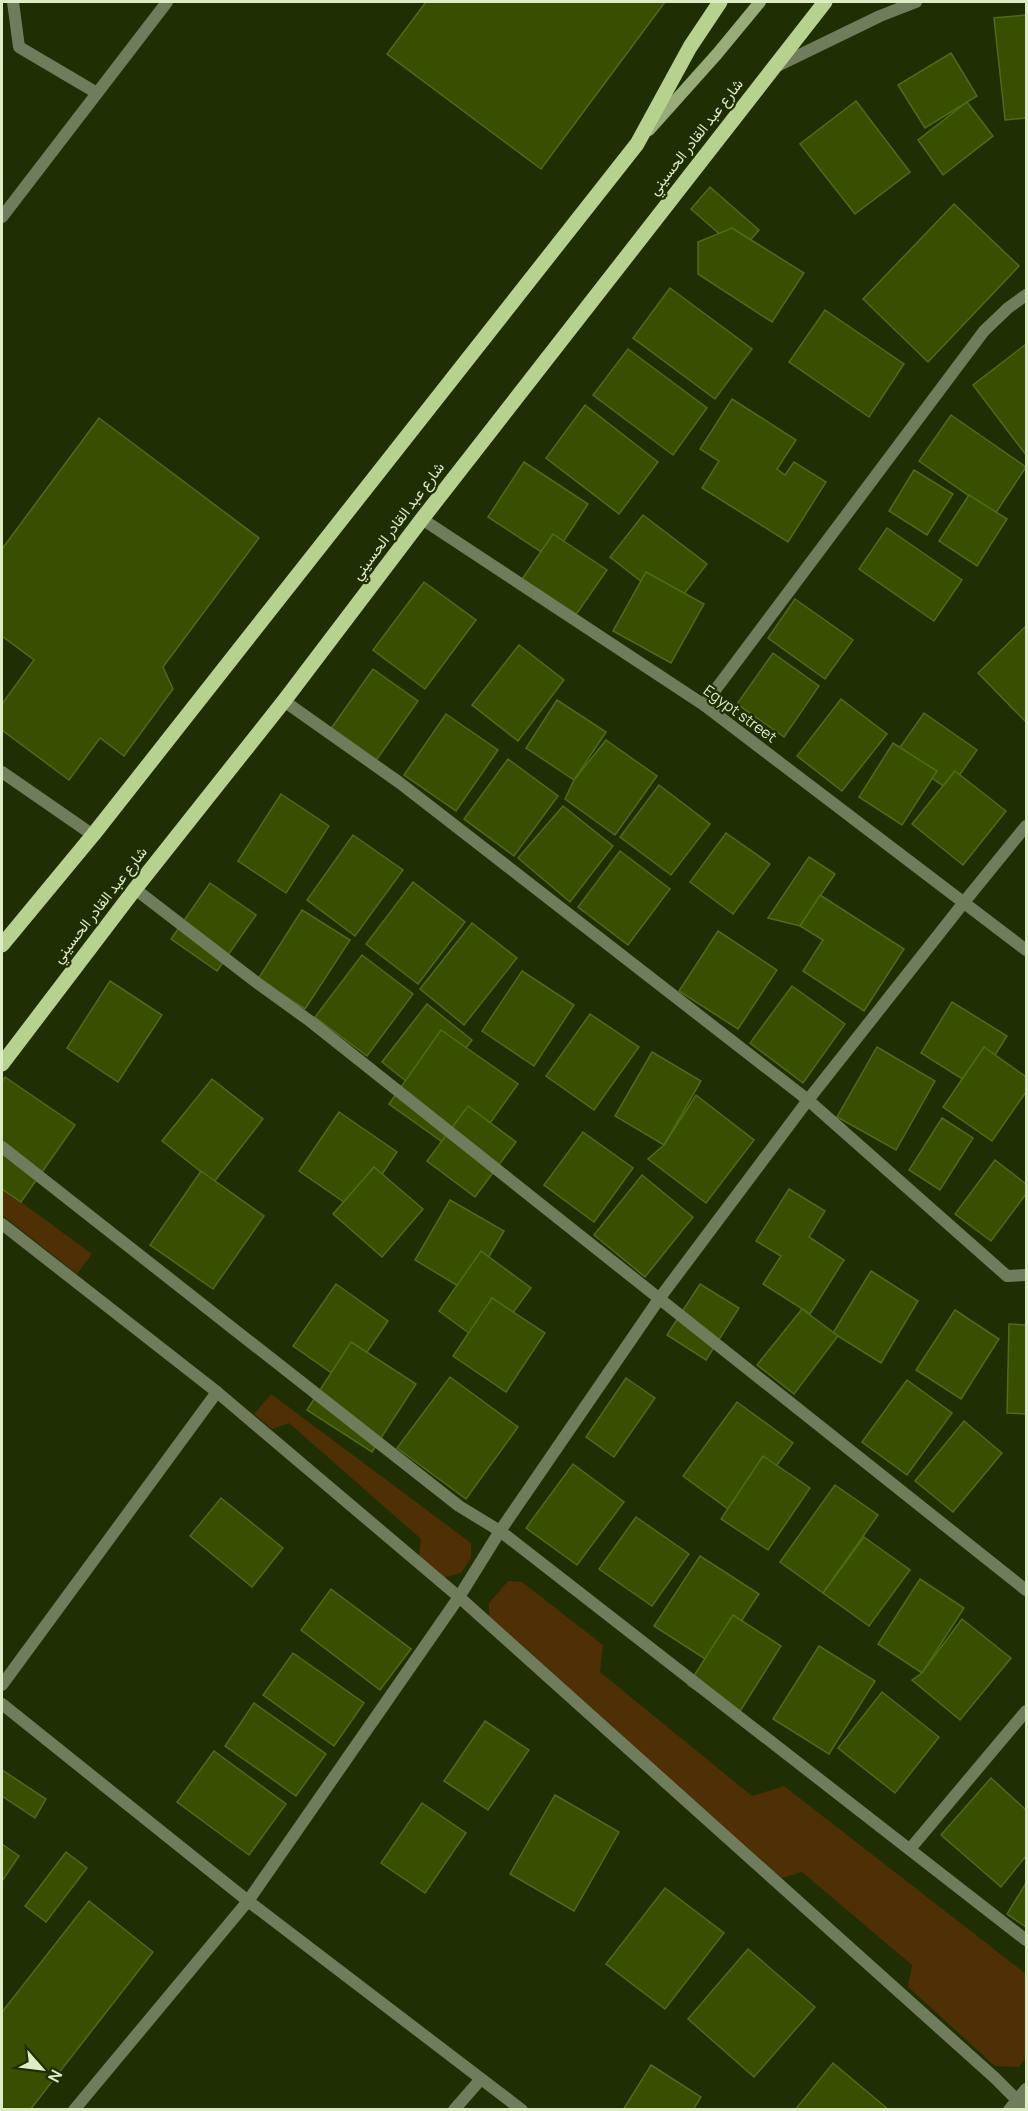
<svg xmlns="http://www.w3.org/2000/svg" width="1028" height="2111" font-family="Manrope,Vazirmatn,sans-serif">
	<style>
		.green { fill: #4f2f05 }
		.building { fill: #394f00; stroke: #4f6a1a; stroke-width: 1.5 }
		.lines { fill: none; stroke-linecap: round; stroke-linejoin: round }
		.service { stroke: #6f7d5d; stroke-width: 12 }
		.minor { stroke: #6f7d5d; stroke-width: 12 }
		.tertiary { stroke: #6f7d5d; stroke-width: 12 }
		.secondary { stroke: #98ac79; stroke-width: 12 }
		.primary { stroke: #b7d18f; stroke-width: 15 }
		.labels { text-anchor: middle; stroke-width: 4.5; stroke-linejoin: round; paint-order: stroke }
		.street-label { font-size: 15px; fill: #dcecc5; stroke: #202e04 }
	</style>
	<rect width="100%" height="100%" fill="#202e04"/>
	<g class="green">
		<path d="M2 1184 21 1202 92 1254 77 1274 2 1215Z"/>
		<path d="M271 1394 471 1543V1558L461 1573 442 1578 418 1563 421 1539 289 1423 272 1429 254 1414Z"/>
		<path d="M508 1581 522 1582 603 1645 600 1672 752 1796 784 1786 1026 1974V2058L1019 2067 995 2066 908 1987 912 1965 802 1872 779 1879 489 1622V1603Z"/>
	</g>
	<g class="building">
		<path d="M426 2H665L541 169 387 54Z"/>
		<path d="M1026 15V118L1005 120 994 18Z"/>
		<path d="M951 53 977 96 925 128 898 85Z"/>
		<path d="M856 101 910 172 855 214 800 144Z"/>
		<path d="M967 102 993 136 943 175 918 140Z"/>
		<path d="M710 187 759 230 740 252 691 209Z"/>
		<path d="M954 204 1019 266 928 362 863 299Z"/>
		<path d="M732 228 804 273 772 322 698 274V242Z"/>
		<path d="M670 288 752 349 715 399 633 338Z"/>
		<path d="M825 310 904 364 869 417 789 362Z"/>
		<path d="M1025 345 1026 347V455L973 385Z"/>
		<path d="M628 349 707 408 673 455 593 395Z"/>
		<path d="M732 399 796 440 777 469 785 475 794 462 826 482 788 542 702 488 719 461 700 449Z"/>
		<path d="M585 405 658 462 619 514 546 458Z"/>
		<path d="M951 415 1026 467 995 514 919 461Z"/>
		<path d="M99 418 259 538 163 667 173 689 124 756 100 738 69 780 2 730V704L34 660 2 636V549Z"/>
		<path d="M524 462 588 504 552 559 488 517Z"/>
		<path d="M914 470 953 494 927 535 889 511Z"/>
		<path d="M969 495 1007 519 977 566 939 541Z"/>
		<path d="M643 515 707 564 674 607 610 557Z"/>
		<path d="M887 528 962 580 934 621 859 569Z"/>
		<path d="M553 534 607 570 573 619 520 582Z"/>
		<path d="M646 572 704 604 671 663 613 631Z"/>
		<path d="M424 582 476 620 425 689 373 650Z"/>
		<path d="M795 599 853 640 825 679 768 638Z"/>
		<path d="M1025 627 1026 629V722L978 673Z"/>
		<path d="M519 645 564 680 518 741 472 705Z"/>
		<path d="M773 653 819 686 784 737 737 704Z"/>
		<path d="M373 669 418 701 375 762 330 730Z"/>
		<path d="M841 699 887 734 842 791 797 756Z"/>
		<path d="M557 700 606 732 574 780 526 748Z"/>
		<path d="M924 713 977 750 949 790 896 753Z"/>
		<path d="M446 714 498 750 456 811 404 775Z"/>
		<path d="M606 740 657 776 615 835 565 799 574 780Z"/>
		<path d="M893 743 937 771 902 825 859 797Z"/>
		<path d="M508 759 558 796 514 856 464 819Z"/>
		<path d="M955 771 1006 811 963 865 912 824Z"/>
		<path d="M659 785 710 824 671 875 620 837Z"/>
		<path d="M281 794 329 826 286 893 238 861Z"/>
		<path d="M563 806 613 846 570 902 518 858Z"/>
		<path d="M726 833 770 864 733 914 690 882Z"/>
		<path d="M353 835 403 870 355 936 307 900Z"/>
		<path d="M620 851 670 889 628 945 578 907Z"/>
		<path d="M809 857 835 874 800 926 768 918Z"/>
		<path d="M413 882 465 922 418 984 366 944Z"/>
		<path d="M210 883 256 915 217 971 171 939Z"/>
		<path d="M820 895 904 949 864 1011 803 971 823 940 800 926Z"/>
		<path d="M302 910 350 940 305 1009 258 979Z"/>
		<path d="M472 923 517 958 464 1025 420 989Z"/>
		<path d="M718 931 777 970 738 1029 679 991Z"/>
		<path d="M362 955 413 994 367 1056 315 1017Z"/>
		<path d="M522 971 574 1005 534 1066 482 1031Z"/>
		<path d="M110 981 162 1015 118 1082 67 1048Z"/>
		<path d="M792 986 845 1024 803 1083 750 1043Z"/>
		<path d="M952 1002 1007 1036 975 1087 921 1053Z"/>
		<path d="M427 1004 472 1040 427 1098 382 1062Z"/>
		<path d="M590 1014 639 1047 594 1110 546 1076Z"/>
		<path d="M441 1030 518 1084 465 1158 389 1104Z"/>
		<path d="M877 1047 935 1081 896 1150 837 1117Z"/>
		<path d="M984 1047 1026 1077V1092L992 1141 943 1107Z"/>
		<path d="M652 1052 701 1081 664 1145 615 1116Z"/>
		<path d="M5 1077 75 1125 21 1202 2 1189V1082Z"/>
		<path d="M212 1079 263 1119 214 1182 162 1141Z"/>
		<path d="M696 1095 754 1140 706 1203 648 1159 664 1145Z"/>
		<path d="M468 1106 516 1142 475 1197 427 1161Z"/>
		<path d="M339 1112 397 1152 357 1211 299 1171Z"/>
		<path d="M942 1118 973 1138 940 1190 909 1170Z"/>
		<path d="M583 1132 633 1168 594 1222 544 1185Z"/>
		<path d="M995 1160 1026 1184V1194L991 1241 955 1214Z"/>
		<path d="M374 1167 423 1209 382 1257 333 1214Z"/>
		<path d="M201 1171 264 1216 213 1289 150 1245Z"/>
		<path d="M642 1175 693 1217 645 1277 594 1235Z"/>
		<path d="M789 1189 825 1211 809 1237 844 1260 810 1314 763 1284 781 1256 756 1241Z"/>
		<path d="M450 1200 504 1231 468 1292 415 1260Z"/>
		<path d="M481 1251 531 1288 488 1347 439 1311Z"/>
		<path d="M871 1271 918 1301 881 1363 833 1333Z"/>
		<path d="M336 1284 388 1321 346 1383 293 1346Z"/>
		<path d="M700 1284 739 1308 706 1360 667 1335Z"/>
		<path d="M492 1298 545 1333 506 1392 453 1356Z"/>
		<path d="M802 1309 838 1336 794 1394 757 1365Z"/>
		<path d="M955 1310 999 1339 961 1399 916 1370Z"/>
		<path d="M1009 1324 1026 1325V1414L1007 1413Z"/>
		<path d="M351 1342 416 1384 372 1452 307 1410Z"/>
		<path d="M450 1377 518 1427 466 1499 397 1448Z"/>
		<path d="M626 1378 655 1398 614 1457 586 1437Z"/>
		<path d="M907 1380 952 1413 907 1475 862 1442Z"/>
		<path d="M737 1402 793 1443 739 1517 683 1476Z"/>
		<path d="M964 1421 1002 1453 953 1512 915 1481Z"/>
		<path d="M763 1456 810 1488 768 1550 721 1519Z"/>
		<path d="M573 1464 624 1502 577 1565 526 1528Z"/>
		<path d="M835 1485 878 1515 823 1593 780 1562Z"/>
		<path d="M221 1498 283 1548 252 1587 190 1536Z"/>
		<path d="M636 1517 689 1554 652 1606 599 1569Z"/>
		<path d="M864 1537 910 1570 869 1626 823 1593Z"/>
		<path d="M700 1556 759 1594 713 1664 654 1626Z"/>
		<path d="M920 1579 964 1608 922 1673 878 1644Z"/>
		<path d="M331 1589 411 1649 380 1690 301 1630Z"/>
		<path d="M733 1615 781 1646 737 1716 688 1685Z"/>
		<path d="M962 1619 1011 1658 960 1720 912 1680 922 1673Z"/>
		<path d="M819 1646 875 1681 829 1754 773 1719Z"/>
		<path d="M293 1653 364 1703 334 1746 263 1695Z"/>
		<path d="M882 1692 939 1737 895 1793 838 1748Z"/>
		<path d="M254 1703 326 1754 296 1796 225 1746Z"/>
		<path d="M485 1721 529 1750 488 1810 444 1781Z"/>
		<path d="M214 1751 286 1804 249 1855 177 1802Z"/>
		<path d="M2 1770 46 1799 35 1818 2 1796Z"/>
		<path d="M991 1778 1026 1810V1856L1001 1887 941 1835Z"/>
		<path d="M555 1795 619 1832 574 1911 510 1874Z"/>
		<path d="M422 1803 466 1833 425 1893 381 1863Z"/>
		<path d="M2 1844 19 1856 2 1881Z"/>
		<path d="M66 1852 87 1868 46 1922 25 1906Z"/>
		<path d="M1026 1883V1927L1007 1914Z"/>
		<path d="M665 1888 724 1933 665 2009 606 1964Z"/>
		<path d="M89 1901 153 1952 30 2110H2V2012Z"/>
		<path d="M748 1949 815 2007 754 2077 688 2019Z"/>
		<path d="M833 2063 889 2110H795Z"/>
		<path d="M651 2065 701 2097 693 2110H623Z"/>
	</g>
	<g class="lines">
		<g class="service">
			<path d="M13 2 19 47 97 93"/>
			<path d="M2 217 167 2"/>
		</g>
		<g class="minor">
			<path d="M284 701 400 783 808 1100 1007 1276 1026 1275"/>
			<path d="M2 772 93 835"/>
			<path d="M135 889 256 982 310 1021 1026 1590"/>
			<path d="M2 1685 217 1392"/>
			<path d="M2 1704 248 1901 522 2110"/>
			<path d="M910 1849 1026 1711"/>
			<path d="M74 2110 248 1901 459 1597 500 1531 659 1299 808 1100 965 901 1026 826"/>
			<path d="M454 2110 480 2080"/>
		</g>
		<g class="tertiary">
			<path d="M777 66 880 16 916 2"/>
			<path d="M422 519 704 705 1026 950"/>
			<path d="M704 705 984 331 1008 308 1026 295"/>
			<path d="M2 1147 459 1506 500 1531 1026 1940"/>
			<path d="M2 1224 217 1392 459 1597 995 2078 1026 2109"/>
			<path d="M1009 2110 1026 2089"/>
		</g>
		<path class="secondary" d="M649 130 717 54 760 2"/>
		<g class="primary">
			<path d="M2 945 93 835 637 144 690 47 720 2"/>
			<path d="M2 1064 135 889 284 701 422 519 825 2"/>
		</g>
	</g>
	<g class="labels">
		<g class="street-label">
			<text transform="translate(696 137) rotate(-52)" y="5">شارع عبد القادر الحسيني</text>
			<text transform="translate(398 521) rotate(-53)" y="5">شارع عبد القادر الحسيني</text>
			<text transform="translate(740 714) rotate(36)" y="5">Egypt street</text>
			<text transform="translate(100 905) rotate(-52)" y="5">شارع عبد القادر الحسيني</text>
		</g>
	</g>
	<rect width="1028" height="2111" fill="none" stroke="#dcecc5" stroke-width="6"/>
	<g transform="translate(42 2069) rotate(118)" stroke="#202e04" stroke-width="4.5" paint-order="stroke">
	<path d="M0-4.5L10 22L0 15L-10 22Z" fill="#dcecc5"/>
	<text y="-9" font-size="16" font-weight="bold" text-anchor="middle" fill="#dcecc5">N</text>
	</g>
</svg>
